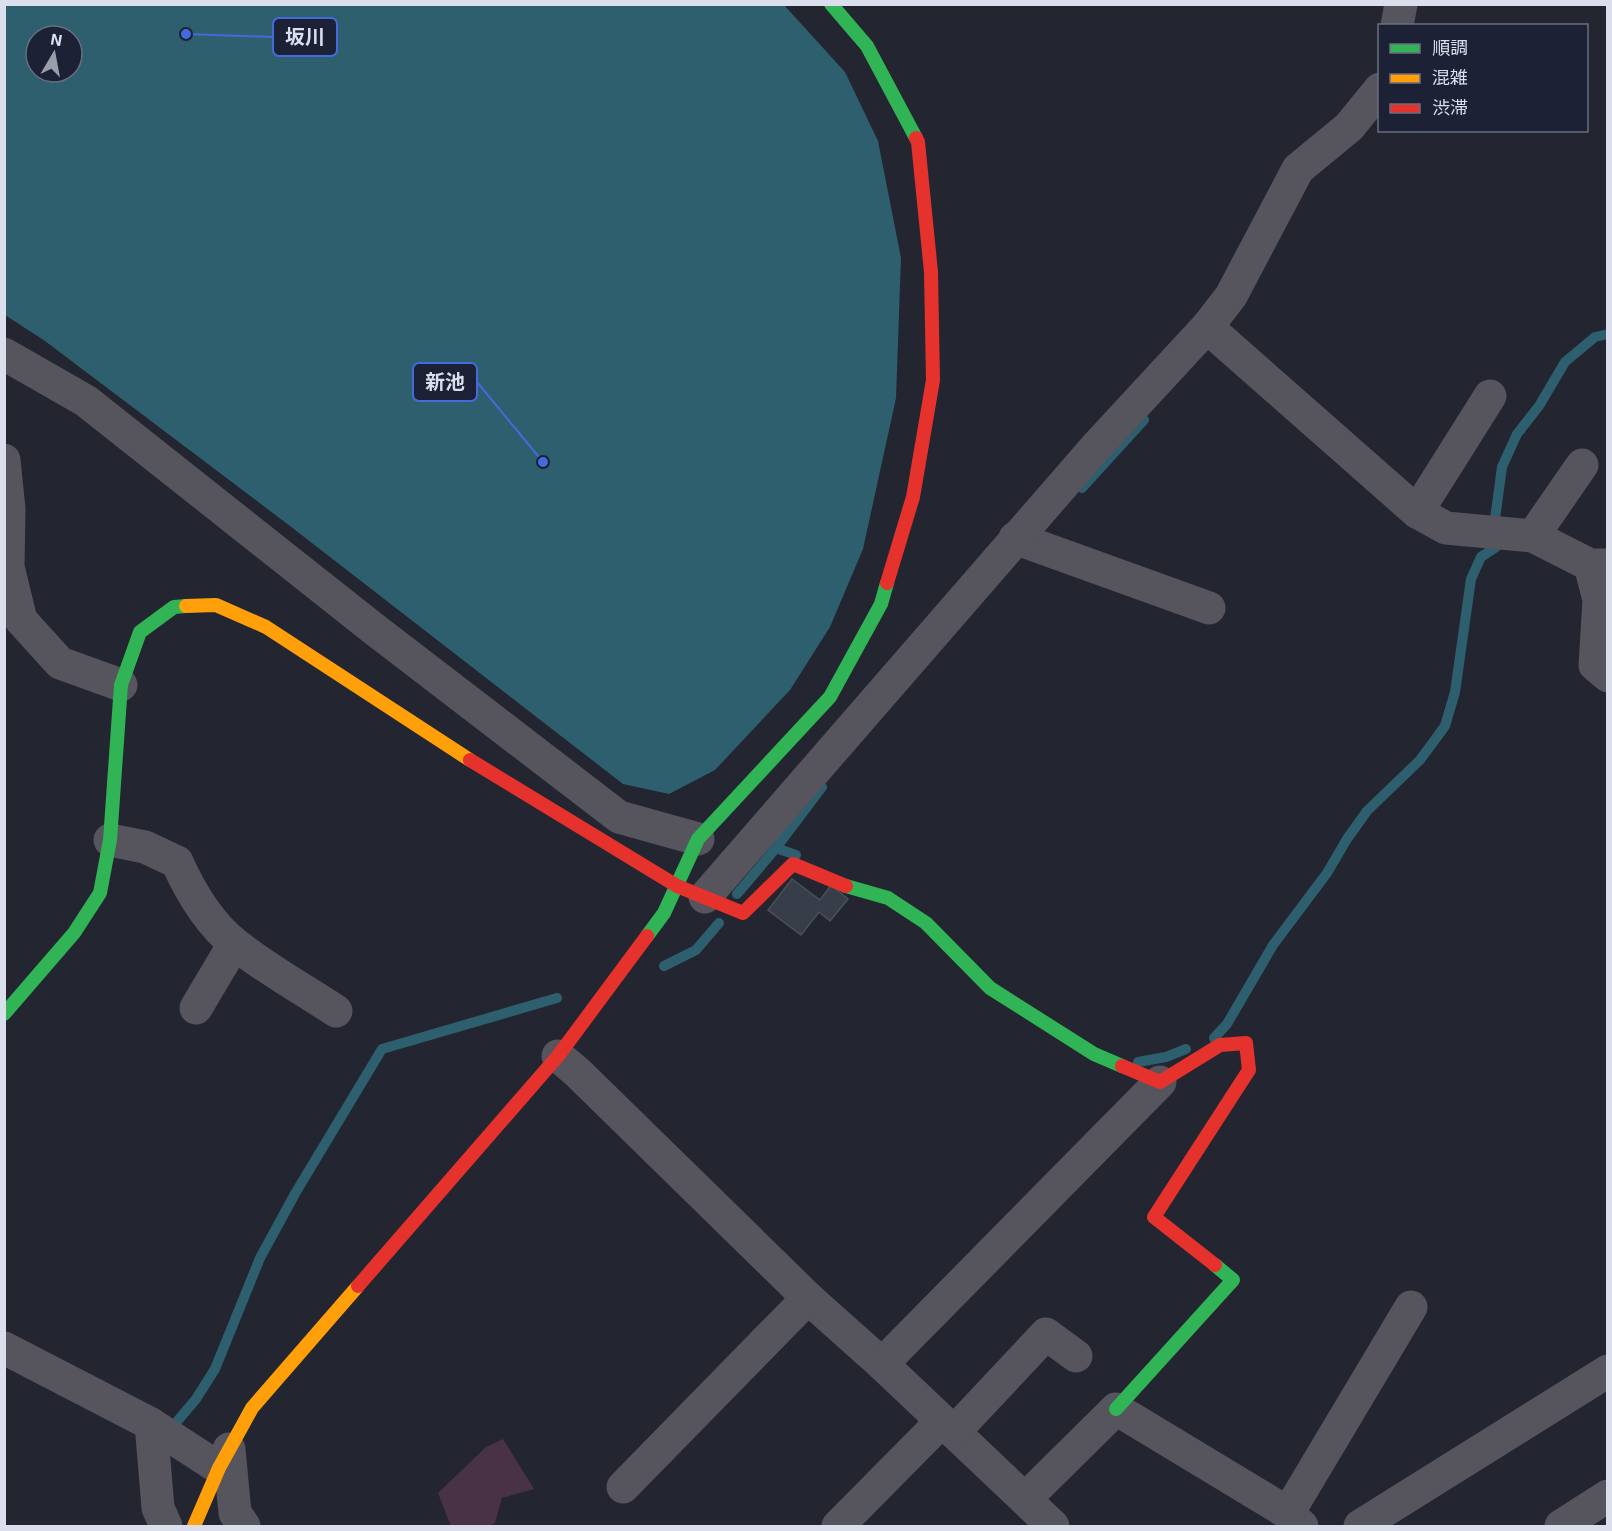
<svg xmlns="http://www.w3.org/2000/svg" width="1612" height="1531" font-family="'Exo 2','Noto Sans JP',sans-serif">
	<style>
		.green { fill: #493146 }
		.water { fill: #2d5f6e; fill-rule: evenodd }
		.lines { fill: none; stroke-linecap: round; stroke-linejoin: round }
		.stream { stroke: #2d5f6e; stroke-width: 10 }
		.building { fill: #383e49; stroke: #4b5059; stroke-width: 1.5 }
		.street { stroke: #56545c; stroke-width: 33 }
		.fast { stroke: #30b455; stroke-width: 14 }
		.slow { stroke: #ff9f0a; stroke-width: 14 }
		.jam { stroke: #e5322d; stroke-width: 14 }
		.leader { fill: none; stroke: #436bdc; stroke-width: 2 }
		.callout-dot { fill: #436bdc; stroke: #1d2136; stroke-width: 2 }
		.callout { fill: #1d2136; stroke: #436bdc; stroke-width: 2 }
		.callout-label { font-size: 20px; text-anchor: middle; font-weight: bold; fill: #dbdeed }
	</style>
	<rect width="100%" height="100%" fill="#232530"/>
	<path class="green" d="M503 1439 534 1489 502 1498 495 1523 489 1526H449L450 1524 438 1493 486 1447Z"/>
	<path class="water" d="M4 5H784L845 72 878 141 901 258 896 398 863 549 830 627 790 690 715 770 669 794 623 784 290 526 45 341 5 315ZM36 36H72V72H36Z"/>
	<g class="lines">
		<g class="stream">
			<path d="M1082 488 1144 420"/>
			<path d="M1495 519 1502 467 1517 434 1539 406 1565 362 1595 337 1608 334"/>
			<path d="M776 848 796 855"/>
			<path d="M737 894 776 848 822 787"/>
			<path d="M664 966 696 950 719 923"/>
			<path d="M1214 1038 1227 1024 1273 945 1327 873 1347 839 1367 811 1420 760 1445 726 1455 692 1471 579 1481 557 1496 547"/>
			<path d="M1138 1062 1166 1057 1186 1049"/>
			<path d="M174 1425 196 1399 215 1369 260 1258 296 1192 382 1049 557 998"/>
		</g>
	</g>
	<path class="building" d="M792 879 820 900 831 885 848 899 830 921 819 912 801 935 768 910Z"/>
	<g class="lines">
		<g class="street">
			<path d="M1397 26 1401 4"/>
			<path d="M1207 327 1417 512 1446 528 1533 536 1590 565H1608"/>
			<path d="M4 354 86 401 374 629 619 817 698 839"/>
			<path d="M4 460 9 509 8 567 21 620 60 663 121 685"/>
			<path d="M1417 512 1490 396"/>
			<path d="M1533 536 1582 465"/>
			<path d="M1015 538 1209 608"/>
			<path d="M1590 565 1599 600 1595 665 1608 676"/>
			<path d="M110 840 145 847 177 862C190 891 210 924 235 944 265 968 304 990 336 1011"/>
			<path d="M705 897 1095 448 1207 327 1231 296 1298 169 1349 127 1380 89"/>
			<path d="M196 1008 234 944"/>
			<path d="M558 1056 577 1072 808 1298 882 1364 1053 1526"/>
			<path d="M4 1348 151 1424 158 1508 166 1526"/>
			<path d="M882 1364 1160 1082"/>
			<path d="M151 1424 219 1468"/>
			<path d="M954 1432 1046 1334 1076 1356"/>
			<path d="M229 1449 235 1513 244 1526"/>
			<path d="M623 1487 808 1298"/>
			<path d="M1025 1499 1116 1409 1288 1513 1302 1526"/>
			<path d="M1288 1513 1411 1307"/>
			<path d="M838 1526 942 1421"/>
			<path d="M1360 1526 1608 1371"/>
			<path d="M1561 1526 1608 1496"/>
		</g>
		<g class="fast">
			<path d="M831 4 867 46 916 138"/>
			<path d="M846 886 888 898 926 923 990 988 1094 1054 1122 1066"/>
			<path d="M647 936 664 913 698 839 830 697 881 604 887 583"/>
			<path d="M4 1014 74 933 100 893 110 840 121 685 140 632 174 607 186 606"/>
			<path d="M1116 1409 1233 1280 1215 1265"/>
		</g>
		<g class="slow">
			<path d="M186 606 216 605 266 627 470 760"/>
			<path d="M194 1526 219 1468 252 1408 358 1286"/>
		</g>
		<g class="jam">
			<path d="M887 583 913 497 933 380 931 272 918 142 916 138"/>
			<path d="M470 760 677 886 743 913 793 864 846 886"/>
			<path d="M1122 1066 1160 1082 1220 1045 1246 1043 1249 1070 1154 1217 1215 1265"/>
			<path d="M358 1286 558 1056 647 936"/>
		</g>
	</g>
	<path class="leader" d="M186 34L273 37M543 462L477 382"/>
	<g class="callout-dot">
		<circle cx="186" cy="34" r="6"/>
		<circle cx="543" cy="462" r="6"/>
	</g>
	<g class="callout">
		<rect x="273" y="18" width="64" height="38" rx="6"/>
		<rect x="413" y="363" width="64" height="38" rx="6"/>
	</g>
	<g class="callout-label">
		<text x="305" y="44">坂川</text>
		<text x="445" y="389">新池</text>
	</g>
	<rect width="1612" height="1531" fill="none" stroke="#dbdeed" stroke-width="12"/>
	<rect x="1378" y="24" width="210" height="108" fill="#1d2136" stroke="#696d7f" stroke-width="1.5"/>
	<rect x="1390" y="44" width="30" height="9" fill="#30b455" stroke="#696d7f" stroke-width="1.5"/>
	<text x="1432" y="54" font-size="18" fill="#dbdeed">順調</text>
	<rect x="1390" y="74" width="30" height="9" fill="#ff9f0a" stroke="#696d7f" stroke-width="1.5"/>
	<text x="1432" y="84" font-size="18" fill="#dbdeed">混雑</text>
	<rect x="1390" y="104" width="30" height="9" fill="#e5322d" stroke="#696d7f" stroke-width="1.5"/>
	<text x="1432" y="114" font-size="18" fill="#dbdeed">渋滞</text>
	<g transform="translate(54 54) rotate(10)"><circle r="28" fill="#1d2136" stroke="#696d7f" stroke-width="1.5"/>
	<path d="M0-4.5L10 22L0 15L-10 22Z" fill="#9b9dab"/>
	<text y="-9" font-size="16" font-weight="bold" text-anchor="middle" fill="#dbdeed">N</text>
	</g>
</svg>
